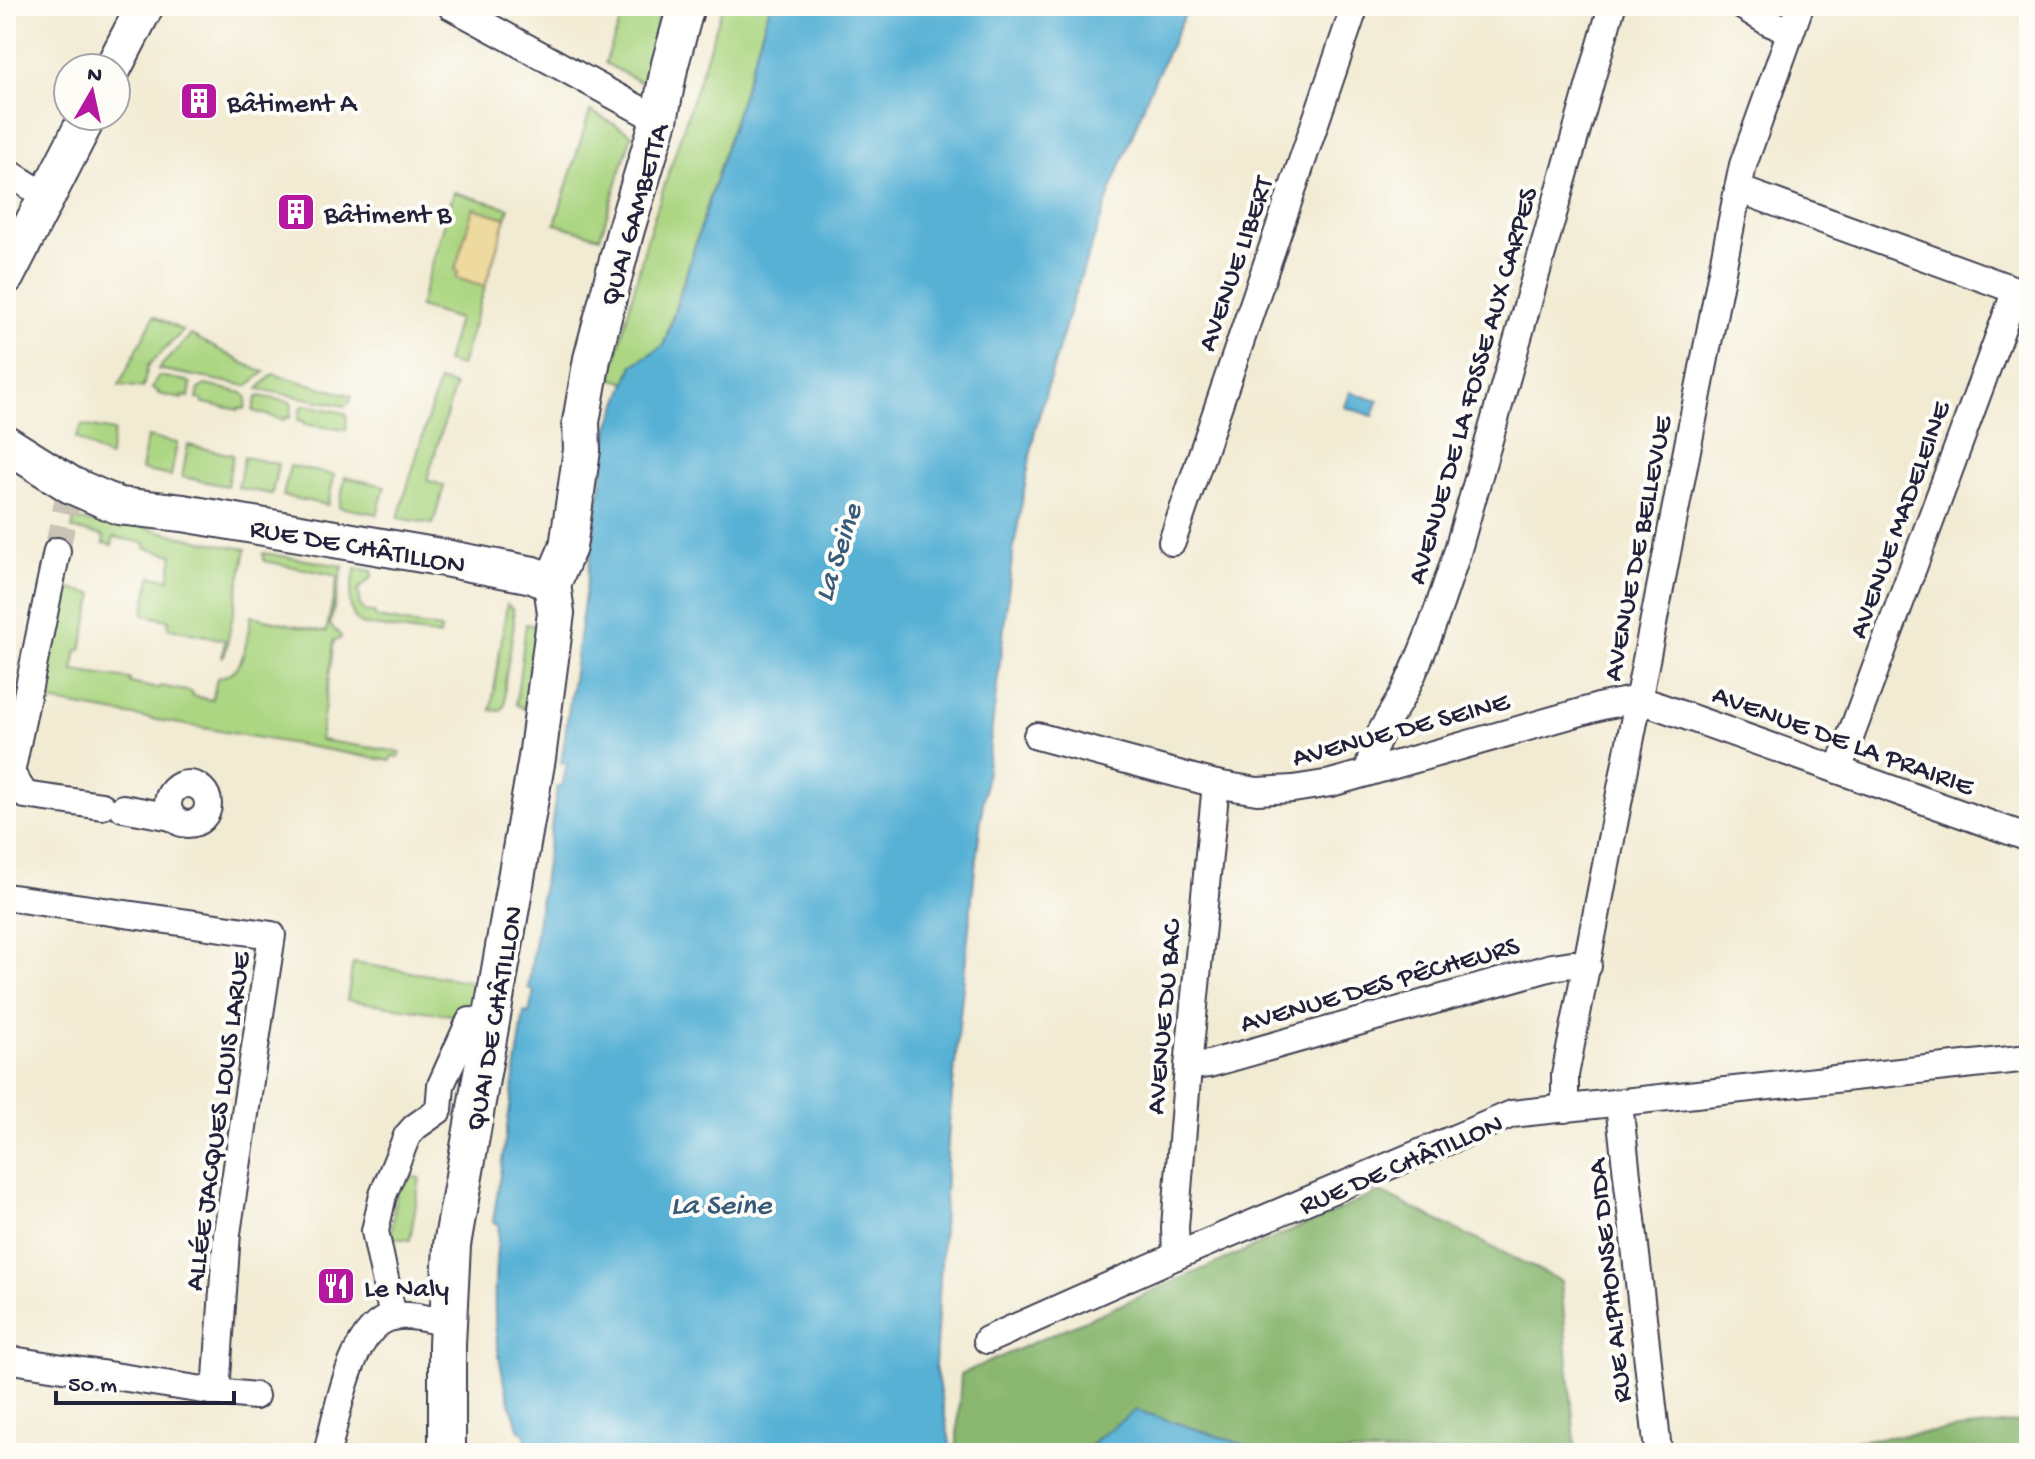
<svg xmlns="http://www.w3.org/2000/svg" width="2035" height="1459" font-family="'Gochi Hand',sans-serif">
	<style>
		.green { fill: #acd682; stroke: #677c5e; stroke-width: 2 }
		.forest { fill: #89b770; stroke: #566c56; stroke-width: 2 }
		.sand { fill: #eeda9e; stroke: #887e6c; stroke-width: 2 }
		.water { fill: #57b1d5; stroke: #3c6a88; stroke-width: 2 }
		.lines { fill: none; stroke-linecap: round; stroke-linejoin: round }
		.minor-tunnel { stroke: #c8c3b5; stroke-width: 26; stroke-dasharray: 26 13; stroke-linecap: butt }
		.minor-casing { stroke: #414052; stroke-width: 30 }
		.secondary-casing { stroke: #414052; stroke-width: 40 }
		.minor { stroke: #fff; stroke-width: 26 }
		.secondary { stroke: #fff; stroke-width: 36 }
		.labels { text-anchor: middle; stroke-width: 8; stroke-linejoin: round; paint-order: stroke }
		.poi-label { font-size: 28px; fill: #22223b; stroke: #fdfcf7; text-anchor: start }
		.street-label { font-size: 28px; fill: #22223b; stroke: #fdfcf7 }
		.water-label { font-size: 30px; font-style: italic; fill: #375b79; stroke: #fdfcf7 }
	</style>
	<rect width="100%" height="100%" fill="#fdfcf7"/>
	<filter id="ink" filterUnits="userSpaceOnUse"><feTurbulence type="fractalNoise" baseFrequency=".0125" numOctaves="2"/><feDisplacementMap in="SourceGraphic" scale="16" xChannelSelector="R" yChannelSelector="G"/><feConvolveMatrix kernelMatrix="1 2 1 2 8 2 1 2 1" color-interpolation-filters="sRGB"/></filter>
	<filter id="wash" filterUnits="userSpaceOnUse"><feTurbulence type="fractalNoise" baseFrequency=".006" numOctaves="4" result="noise"/><feDisplacementMap in="SourceGraphic" scale="32" xChannelSelector="R" yChannelSelector="G"/><feGaussianBlur stdDeviation="1.8" result="paint"/><feColorMatrix in="noise" values="0 0 0 0 0 0 0 0 0 0 0 0 0 0 0 0 0 1.4 0 .05"/><feComposite in="paint" operator="in"/></filter>
	<g filter="url(#wash)">
		<rect width="100%" height="100%" fill="#f2ebd3"/>
		<g class="green">
			<path d="M626 6H661L642 83 605 63Z"/>
			<path d="M723 6H770L663 346 633 365 626 383 611 378 647 239Z"/>
			<path d="M590 111 632 134 600 237 555 224Z"/>
			<path d="M454 192 509 208 506 218 473 209 457 277 485 287 461 366 446 362 458 319 419 307Z"/>
			<path d="M154 316 183 331 148 366 143 388 119 385Z"/>
			<path d="M191 335 257 370 265 372 247 386 158 369Z"/>
			<path d="M273 374 352 396 350 402 345 406 258 389Z"/>
			<path d="M158 376 187 381 191 384 189 397 183 396V399L158 394V391L152 389Z"/>
			<path d="M439 381 455 386 427 480 444 486 433 524 398 518Z"/>
			<path d="M205 385 243 393 247 398 245 409 239 408V410L203 403V400L197 399 199 389Z"/>
			<path d="M259 396 290 402 292 405 290 418 285 417 284 420 253 411 256 399Z"/>
			<path d="M306 405 345 413 347 418 346 430 303 424 304 421 298 420 301 407Z"/>
			<path d="M82 425 114 431 109 458 76 438Z"/>
			<path d="M147 437 177 443 171 476 141 470Z"/>
			<path d="M188 445 233 455 227 486 182 477Z"/>
			<path d="M244 457 278 464 272 494 238 488Z"/>
			<path d="M290 466 334 475 328 505 283 496Z"/>
			<path d="M345 477 385 486 377 514 339 507Z"/>
			<path d="M102 513C149 531 196 541 246 549L225 654 222 658 225 640 168 628 169 620 143 615 151 576 169 579 173 555 145 548V543L114 537 112 545 103 543 104 536 72 529 74 519 99 524Z"/>
			<path d="M263 553 343 566 330 625 341 636 340 639 334 640 320 740 400 752 399 757 392 756 391 761 38 699 61 587 94 594 81 650H77L73 671 130 679V683L158 689 160 686 192 692V696L212 700 217 678C247 673 246 640 251 616L326 632 338 576 264 561Z"/>
			<path d="M356 568 372 571V577L357 591 360 597 359 603 365 612 374 613 377 618 441 629 440 636 360 624C343 608 352 588 356 568Z"/>
			<path d="M507 604 513 610 514 624 505 682V705L500 711 491 710Z"/>
			<path d="M526 624 536 626 524 709 516 704Z"/>
			<path d="M353 963 480 983 465 1017 347 1000Z"/>
			<path d="M402 1175 420 1178 410 1240 391 1237 397 1188Z"/>
		</g>
		<g class="forest">
			<path d="M1380 1192 1561 1281 1576 1453H1270L1136 1410 1098 1438 1084 1453H956L961 1374Z"/>
			<path d="M2029 1421V1453H1747Z"/>
		</g>
		<path class="sand" d="M473 208 506 218 485 287 456 278 458 272 455 270Z"/>
		<g class="water">
			<path d="M770 6H1189L1150 90 1111 190 1073 299 1035 430 1013 552 975 869 949 1124 935 1366 952 1453H526L525 1433 520 1431C490 1353 492 1305 499 1224L493 1222 524 1012 529 1013 534 990 528 988 557 786H562L567 764 561 763 609 427 633 365 664 345Z"/>
			<path d="M1350 392 1378 401 1373 416 1345 407Z"/>
			<path d="M1136 1410 1270 1453H1084L1098 1438Z"/>
		</g>
	</g>
	<g filter="url(#ink)">
		<g class="lines">
			<path class="minor-tunnel" d="M57 551 67 502"/>
			<defs>
				<g id="minor">
					<path d="M451 6 659 120"/>
					<path d="M1742 6 1768 22 1790 31"/>
					<path d="M6 171 47 197"/>
					<path d="M1738 189 2029 295"/>
					<path d="M1172 542 1355 6"/>
					<path d="M57 551 11 773 25 795 102 806"/>
					<path d="M1037 736 1216 784 1257 791 1293 789 1331 783 1602 706 1638 699 2029 838"/>
					<path d="M1838 770 2016 290"/>
					<path d="M1369 772C1371 739 1392 717 1406 688 1427 644 1442 599 1457 553L1612 6"/>
					<circle cx="188" cy="804" r="20"/>
					<path d="M123 808 172 817"/>
					<path d="M6 897 272 935 227 1233 216 1392"/>
					<path d="M1188 1067 1209 1064 1552 967 1572 964 1588 966"/>
					<path d="M1619 1104 1658 1451"/>
					<path d="M1565 1109V1075L1738 189 1743 165 1800 6"/>
					<path d="M1176 1256 1175 1227 1188 1067 1216 784"/>
					<path d="M393 1317 375 1231 383 1195 407 1136 415 1127 439 1110 441 1085 470 1021 491 1024"/>
					<path d="M987 1340 1176 1256 1512 1114 2029 1058"/>
					<path d="M6 1359 216 1392 255 1396"/>
					<path d="M327 1453C337 1416 350 1327 392 1317 410 1313 430 1320 448 1323"/>
				</g>
				<g id="secondary">
					<path d="M113 68 145 6"/>
					<path d="M6 276 88 116"/>
					<path d="M6 444 71 485 119 506 183 513 434 556 533 575 552 584"/>
					<path d="M552 584 568 547 582 450 581 422 592 359 626 229 659 120 670 64 686 6"/>
					<path d="M447 1453V1344L452 1245 537 758 556 613 552 584"/>
				</g>
			</defs>
			<use href="#minor" class="minor-casing"/>
			<use href="#secondary" class="secondary-casing"/>
			<use href="#minor" class="minor"/>
			<use href="#secondary" class="secondary"/>
		</g>
	</g>
	<defs>
		<symbol id="building-square" viewBox="-11 -11 22 22"><rect x="-9" y="-9" width="18" height="18" rx="4" fill="#b5179e" stroke="#fdfcf7"/><path d="M-4-6H4V6H1V3H-1V6H-4ZM-2.5-4.3h1.7v1.8h-1.7ZM.8-4.3h1.7v1.8H.8ZM-2.5-1h1.7V.8h-1.7ZM.8-1h1.7V.8H.8Z" fill="#fff"/></symbol>
		<symbol id="restaurant-square" viewBox="-11 -11 22 22"><rect x="-9" y="-9" width="18" height="18" rx="4" fill="#b5179e" stroke="#fdfcf7"/><path d="M-5-6h1v4h1v-4h1v4h1v-4h1v5L-1.5 .5V6h-2V.5L-5-1ZM5-6V6H3V1.5H1.5Q1.5-4 5-6Z" fill="#fff"/></symbol>
	</defs>
	<g fill-rule="evenodd">
		<use href="#building-square" x="177" y="79" width="44" height="44"/>
		<use href="#building-square" x="274" y="190" width="44" height="44"/>
		<use href="#restaurant-square" x="314" y="1264" width="44" height="44"/>
	</g>
	<g class="labels">
		<g class="poi-label">
			<text x="227" y="111">Bâtiment A</text>
			<text x="324" y="222">Bâtiment B</text>
			<text x="364" y="1296">Le Naly</text>
		</g>
		<g class="street-label">
			<text transform="translate(632 214) rotate(-74)" y="10">QUAI GAMBETTA</text>
			<text transform="translate(1233 263) rotate(-71)" y="10">AVENUE LIBERT</text>
			<text transform="translate(1470 385) rotate(-74)" y="10">AVENUE DE LA FOSSE AUX CARPES</text>
			<text transform="translate(1897 519) rotate(-70)" y="10">AVENUE MADELEINE</text>
			<text transform="translate(358 544) rotate(10)" y="10">RUE DE CHÂTILLON</text>
			<text transform="translate(1635 548) rotate(-79)" y="10">AVENUE DE BELLEVUE</text>
			<text transform="translate(1400 727) rotate(-15)" y="10">AVENUE DE SEINE</text>
			<text transform="translate(1844 738) rotate(20)" y="10">AVENUE DE LA PRAIRIE</text>
			<text transform="translate(1379 982) rotate(-16)" y="10">AVENUE DES PÊCHEURS</text>
			<text transform="translate(1161 1017) rotate(-85)" y="10">AVENUE DU BAC</text>
			<text transform="translate(492 1018) rotate(-80)" y="10">QUAI DE CHÂTILLON</text>
			<text transform="translate(215 1121) rotate(-82)" y="10">ALLÉE JACQUES LOUIS LARUE</text>
			<text transform="translate(1400 1162) rotate(-23)" y="10">RUE DE CHÂTILLON</text>
			<text transform="translate(1607 1281) rotate(-96)" y="10">RUE ALPHONSE DIDA</text>
		</g>
		<g class="water-label">
			<text transform="translate(836 552) rotate(-72)" y="10">La Seine</text>
			<text x="721" y="1213">La Seine</text>
		</g>
	</g>
	<rect width="2035" height="1459" fill="none" stroke="#fdfcf7" stroke-width="32"/>
	<g transform="translate(92 92) rotate(9)"><circle r="38" fill="#fdfcf7" stroke="#a5a5ac" stroke-width="2"/>
	<path d="M0-6L14 30L0 20L-14 30Z" fill="#b5179e"/>
	<text y="-12" font-size="22" font-weight="bold" text-anchor="middle" fill="#22223b">N</text>
	</g>
	<path d="M56 1391v12h178v-12" fill="none" stroke="#22223b" stroke-width="4"/>
	<text x="68" y="1391" font-size="24" fill="#22223b" stroke="#fdfcf7" stroke-width="6" paint-order="stroke">50 m</text>
</svg>
